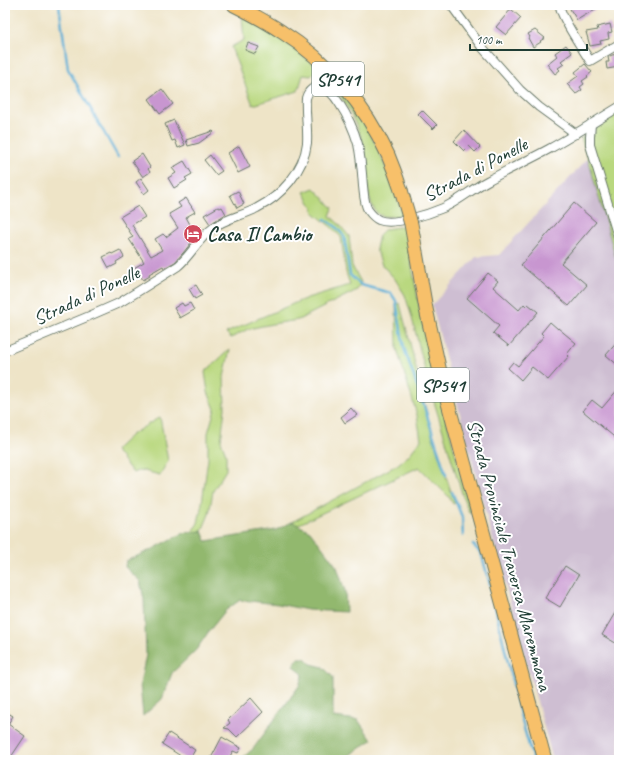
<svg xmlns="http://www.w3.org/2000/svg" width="624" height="765" font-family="Caveat,sans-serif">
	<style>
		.industrial { fill: #cebed2 }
		.green { fill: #b9d87f; stroke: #6c8a5a }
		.forest { fill: #92b86e; stroke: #587a51 }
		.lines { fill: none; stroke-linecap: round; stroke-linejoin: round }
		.stream { stroke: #59add5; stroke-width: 2.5 }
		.building { fill: #c896d0 }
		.street-casing { stroke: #677767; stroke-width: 10 }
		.primary-casing { stroke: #677767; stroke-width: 15 }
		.street { stroke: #fff; stroke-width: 8 }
		.primary { stroke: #f7c06b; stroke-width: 13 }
		.primary-bridge-casing { stroke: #677767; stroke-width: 15; stroke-linecap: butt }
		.primary-bridge { stroke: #f7c06b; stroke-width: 13 }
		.labels { text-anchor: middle; stroke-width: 4; stroke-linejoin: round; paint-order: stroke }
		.shield { fill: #fff; stroke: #627771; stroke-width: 1 }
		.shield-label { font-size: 19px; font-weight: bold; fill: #1f3d34 }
		.street-label { font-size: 20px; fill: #1f3d34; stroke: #fff }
		.poi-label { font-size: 20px; font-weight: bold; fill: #1f3d34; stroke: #fff; text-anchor: start }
	</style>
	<rect width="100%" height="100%" fill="#fff"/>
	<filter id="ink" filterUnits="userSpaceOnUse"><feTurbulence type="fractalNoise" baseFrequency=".025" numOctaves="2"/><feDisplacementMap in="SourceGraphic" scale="8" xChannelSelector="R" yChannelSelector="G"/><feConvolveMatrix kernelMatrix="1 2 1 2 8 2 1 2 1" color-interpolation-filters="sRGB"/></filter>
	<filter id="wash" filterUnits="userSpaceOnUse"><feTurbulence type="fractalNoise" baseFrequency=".012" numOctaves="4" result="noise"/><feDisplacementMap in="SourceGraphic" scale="16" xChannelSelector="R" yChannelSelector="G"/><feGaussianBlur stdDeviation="0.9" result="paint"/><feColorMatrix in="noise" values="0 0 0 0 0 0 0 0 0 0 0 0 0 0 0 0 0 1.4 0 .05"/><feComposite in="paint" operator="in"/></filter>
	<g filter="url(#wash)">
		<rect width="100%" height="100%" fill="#eee4c7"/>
		<path class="industrial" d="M588 158 619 269V760H553L483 503 432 305 476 257 499 255Z"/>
		<g class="green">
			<path d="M242 16C287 40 327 70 356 112 360 118 365 124 368 130 383 157 393 186 403 215 395 216 383 219 377 213 364 198 368 165 364 147 360 131 347 103 336 90 329 84 321 78 314 73L311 76 303 75 298 91 253 105 231 47 244 40Z"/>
			<path d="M619 112V269L588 158 581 138Z"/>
			<path d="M314 188 333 208 330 216 338 223 349 236 352 266 361 282 357 290 298 320 272 324 248 329 231 338 226 333 255 320 307 298 350 285 346 272 341 237 330 226 314 213 313 208 304 192Z"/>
			<path d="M405 226 417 295 430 358 471 512H469L464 500 428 382 411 314 405 295 395 279 382 265 376 249 379 235 385 229Z"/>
			<path d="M396 303 400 304 410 343 432 435 455 503 453 504 449 497 419 467 297 525 292 522 397 465 408 456 421 440 417 415 397 349Z"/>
			<path d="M230 349 224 377 225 408 221 441 226 454V470L213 491 209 514 202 531 192 532 198 523 202 503 208 459V433L215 409 208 392 205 372Z"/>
			<path d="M160 417 168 461 160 475 140 470 133 473 115 450 131 435Z"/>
		</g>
		<g class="forest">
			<path d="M292 522 310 531 337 567 345 591 346 612 308 610 278 604 240 600 226 610 209 631 196 650 172 673 162 699 143 716 140 684 146 655 144 599 140 581 125 567 126 561 153 549 183 533 202 531 206 541 276 530Z"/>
			<path d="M298 658H305L311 664 323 667 333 677V717L358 720 372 740 342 760H240L253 749 299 686 303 674 293 666Z"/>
		</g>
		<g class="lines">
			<g class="stream">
				<path d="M59 5 68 69 118 157"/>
				<path d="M325 219 335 226 344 236 350 275 361 285 391 293 396 301 404 348 424 406 446 475"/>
				<path d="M452 492 462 517 463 536"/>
				<path d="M473 545 481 553 489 581 520 714 533 760"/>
			</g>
		</g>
		<g id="blocks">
			<g class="building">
				<path d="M577 5H602L577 20 570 9Z"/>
				<path d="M511 9 521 18 506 35 496 27Z"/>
				<path d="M610 24 612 32 608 33 609 39 600 41 601 44 590 46 586 32 598 30 597 27Z"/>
				<path d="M535 30 545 38 540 41 541 42 533 47 528 38 530 37 528 34Z"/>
				<path d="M248 43 259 47 255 54 245 50Z"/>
				<path d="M566 45 572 53 561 61 564 64 558 68 560 70 555 74 547 64 557 56 555 53Z"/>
				<path d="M619 54V67L607 69 606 62H609L608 57 612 55Z"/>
				<path d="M585 64 592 72 587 76 588 77 582 81 584 84 580 87 582 90 576 94 567 84 578 76 575 72Z"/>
				<path d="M162 89 173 104 160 114 149 99Z"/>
				<path d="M422 110 437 125 433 129 418 114Z"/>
				<path d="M174 120 185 145 178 148 175 140 172 141 165 124Z"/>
				<path d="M464 130 480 147 475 152 469 146 464 151 454 141Z"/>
				<path d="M213 131 214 132 199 143 188 146 186 140Z"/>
				<path d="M239 146 250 167 238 173 228 153Z"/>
				<path d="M142 154 150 167 148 169 150 172 143 177 132 161Z"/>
				<path d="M210 155 222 171 216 175 204 160Z"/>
				<path d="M184 161 192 174 185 178 187 180 174 188 168 178 176 173 172 168Z"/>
				<path d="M141 178 149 190 144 194 136 182Z"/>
				<path d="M238 191 244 204 237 208 230 195Z"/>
				<path d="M186 198 195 212 186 217 193 230 198 234 183 253 175 262 164 268 163 266 149 274 150 276 143 280 140 275 139 276 134 268 144 262 129 239 133 237 120 217 138 206 145 217 132 225 151 256 162 250 155 239 163 234 166 237 178 228 169 214 181 207 178 203Z"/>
				<path d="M574 203 596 222 561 263 587 285 569 306 521 265Z"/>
				<path d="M218 207 220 208 222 207 226 214 210 224 204 215Z"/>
				<path d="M120 250 124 257 116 262 117 264 109 268 103 257 111 253 112 254Z"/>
				<path d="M488 273 498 281 493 287 519 310 524 304 526 306 528 304 538 312 509 346 493 333 499 326 467 298Z"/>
				<path d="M196 285 202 295 195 299 189 289Z"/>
				<path d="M182 303 184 306 190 303 194 310 180 318 174 308Z"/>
				<path d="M550 322 558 329V328L576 343 567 354 569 356 548 380 532 367 521 380 508 368 513 362 518 366 544 336 541 333Z"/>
				<path d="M619 340V366L606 355Z"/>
				<path d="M619 388V441L583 411 592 400 602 408Z"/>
				<path d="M351 408 357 415 345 423 341 417 346 413Z"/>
				<path d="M565 566 579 575 560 607 545 598Z"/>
				<path d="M619 606V645L602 635Z"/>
				<path d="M251 698 263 712 237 737 229 729 224 728 230 723 228 720Z"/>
				<path d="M5 711 13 716 8 724 25 736 11 757 5 753Z"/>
				<path d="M169 733 195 750 189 760H187L162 744Z"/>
				<path d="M222 737 241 748 238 753 233 751 228 760H210Z"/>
			</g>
		</g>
	</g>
	<g filter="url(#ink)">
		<use href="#blocks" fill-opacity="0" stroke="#677767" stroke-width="1"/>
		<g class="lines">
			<defs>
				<g id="street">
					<path d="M451 5 481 46 520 90 539 107 576 134"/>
					<path d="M560 5C559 15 584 51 590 61L619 44"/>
					<path d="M591 124 590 137V145L619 240"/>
					<path d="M5 351 87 317 119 303 137 292 178 266C191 255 199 238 213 228 226 218 243 216 257 208 281 196 304 171 307 143 308 128 305 113 306 98 308 91 314 85 322 87 329 89 335 97 339 103 347 115 354 130 358 144 361 158 362 172 363 186 364 194 364 203 368 210 371 214 374 218 379 220 393 226 429 214 443 208 459 201 472 189 487 181 507 170 529 160 549 149 573 136 596 121 619 107"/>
				</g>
				<g id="primary">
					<path d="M234 5C250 13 267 22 282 32 328 61 365 105 388 155 393 167 397 178 401 190"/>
					<path d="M416 252 426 309 442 381 545 760"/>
				</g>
			</defs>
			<use href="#street" class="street-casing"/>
			<use href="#primary" class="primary-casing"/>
			<use href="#street" class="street"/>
			<use href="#primary" class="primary"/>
			<defs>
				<path id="primary-bridge" d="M401 190 411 224 416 252"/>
			</defs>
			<use href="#primary-bridge" class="primary-bridge-casing"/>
			<use href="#primary-bridge" class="primary-bridge"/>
		</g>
	</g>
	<defs>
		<symbol id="hotel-disc" viewBox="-11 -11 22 22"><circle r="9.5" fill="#d1495b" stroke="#fff"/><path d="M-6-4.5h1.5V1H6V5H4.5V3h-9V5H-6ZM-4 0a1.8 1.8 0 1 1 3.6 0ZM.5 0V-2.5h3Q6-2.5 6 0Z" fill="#fff"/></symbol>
	</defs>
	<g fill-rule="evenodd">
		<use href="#hotel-disc" x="182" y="223" width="22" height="22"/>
	</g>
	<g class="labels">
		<g class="shield">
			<rect x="312" y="62" width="52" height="34" rx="3"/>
			<rect x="417" y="368" width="52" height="34" rx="3"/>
		</g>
		<g class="shield-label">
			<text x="338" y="86">SP541</text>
			<text x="443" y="392">SP541</text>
		</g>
		<g class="street-label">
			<text transform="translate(475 169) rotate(-28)" y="7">Strada di Ponelle</text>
			<text transform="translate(86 295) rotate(-25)" y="7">Strada di Ponelle</text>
			<text transform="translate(510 555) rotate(75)" y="7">Strada Provinciale Traversa Maremmana</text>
		</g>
		<g class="poi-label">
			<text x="207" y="241">Casa Il Cambio</text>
		</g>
	</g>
	<rect width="624" height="765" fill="none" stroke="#fff" stroke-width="20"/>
	<path d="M470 44v6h117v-6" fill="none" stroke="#1f3d34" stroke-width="2"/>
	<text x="476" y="44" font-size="12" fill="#1f3d34" stroke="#ffffff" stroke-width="3" paint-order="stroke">100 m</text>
</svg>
